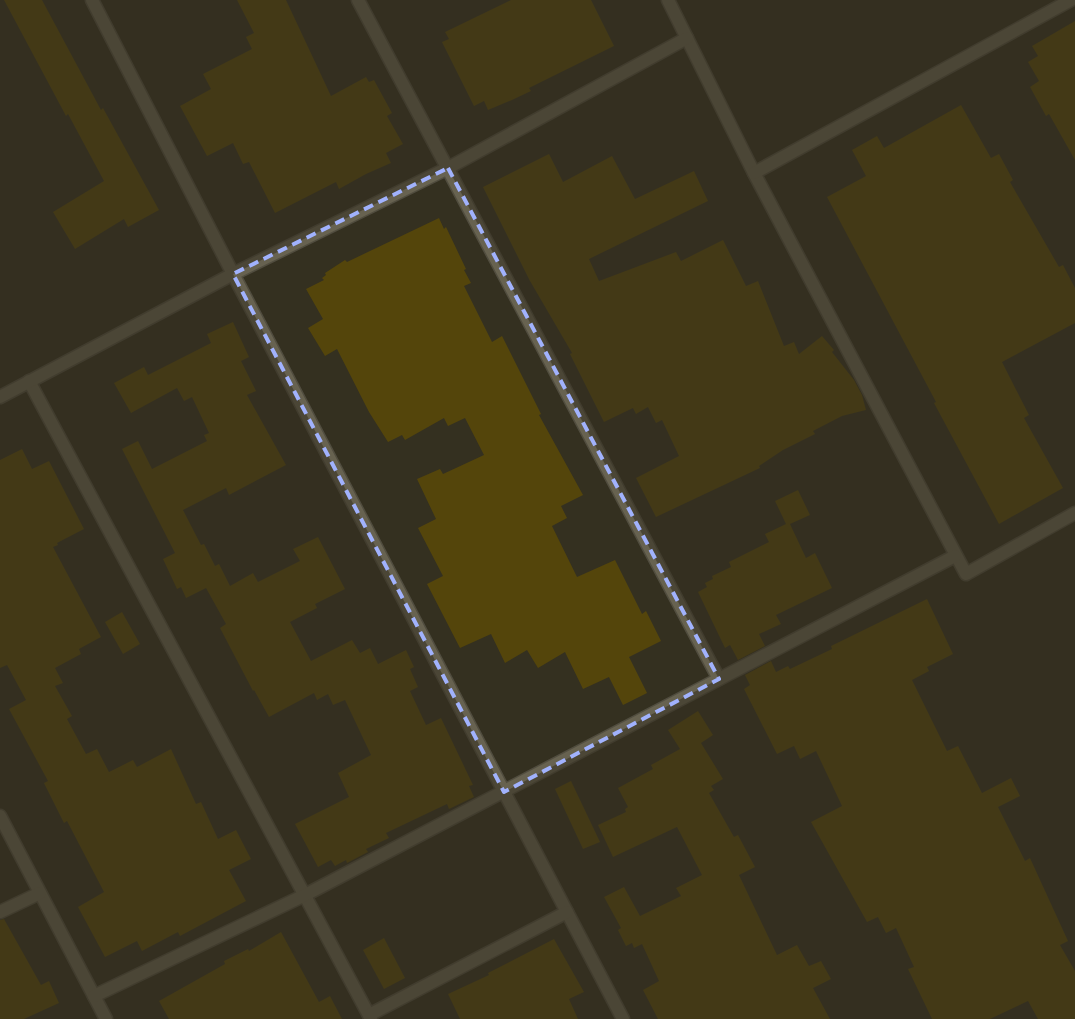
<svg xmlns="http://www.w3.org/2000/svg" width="1075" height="1019" font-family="Lato,sans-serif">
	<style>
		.building { fill: #54450b }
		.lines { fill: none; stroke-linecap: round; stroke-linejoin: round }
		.minor-casing { stroke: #514d3f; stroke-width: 15 }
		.minor { stroke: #676250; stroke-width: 12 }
		.marked { fill: none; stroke: #a1b2fd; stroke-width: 4; stroke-dasharray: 10 6; stroke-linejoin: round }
	</style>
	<rect width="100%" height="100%" fill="#343020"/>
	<g class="building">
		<path d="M4 0H42L101 110 103 108 159 210 128 227 124 219 75 249 53 212 104 181 68 114 66 116Z"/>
		<path d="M237 0H286L331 96 366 77 369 82 374 80 392 113 387 116 403 144 386 153 391 163 366 174 339 189 336 182 275 213 249 162 243 164 233 143 207 156 180 106 211 89 203 74 252 49 246 37 254 33Z"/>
		<path d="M511 0H591L614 46 529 88 531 91 512 100 488 110 484 101 474 106 442 42 449 39 445 32Z"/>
		<path d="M1075 21V160L1049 114 1046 116 1030 87 1039 81 1028 62 1038 56 1032 46Z"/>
		<path d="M961 105 991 158 999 154 1013 180 1010 182 1059 267 1063 265 1075 288V323L1002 362 1029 415 1024 418 1063 488 999 524 934 403 936 402 827 197 866 176 852 150 877 136 884 148Z"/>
		<path d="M549 154 563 182 612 156 635 199 694 171 708 201 589 259 599 281 676 252 681 261 723 240 746 286 758 281 784 346 794 342 799 354 822 336 834 350 832 352 854 380 862 395 866 410 842 416 813 431 815 434 783 450 759 466 760 468 656 517 636 478 679 456 662 420 656 423 648 407 636 414 633 408 604 422 570 354 572 353 530 281 483 187Z"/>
		<path d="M439 218 444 229 446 227 466 269 464 270 471 283 464 286 492 342 502 336 541 414 539 415 583 495 561 506 567 518 552 526 577 577 615 560 642 614 646 611 661 641 629 657 647 693 623 705 609 677 583 689 565 652 538 668 527 650 505 663 491 634 460 648 427 584 443 576 418 528 436 519 417 479 440 469 443 474 484 455 465 418 448 426 444 418 405 440 402 435 388 442 369 412 337 349 325 356 308 328 323 319 306 289 324 280 322 278 326 275 325 273 345 260 347 262Z"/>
		<path d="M233 322 249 357 241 361 256 391 247 395 286 465 229 495 226 488 183 510 201 545 204 544 215 566 219 564 230 586 253 573 258 582 300 561 293 549 318 537 345 589 315 604 317 608 290 622 311 661 352 640 360 653 370 648 378 664 406 650 414 667 410 669 418 687 410 691 426 725 441 718 473 785 469 786 474 797 449 809 447 804 386 833 389 838 366 849 368 852 347 863 346 860 335 866 331 860 318 867 295 824 349 797 338 773 371 755 345 700 333 705 328 694 317 700 314 693 269 717 254 690 253 691 220 628 226 624 206 588 186 598 181 587 177 589 163 559 175 553 122 449 138 441 152 469 207 441 204 435 209 433 192 397 184 401 177 388 131 413 114 383 144 367 148 375 211 343 207 334Z"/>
		<path d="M22 449 32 469 49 461 84 529 57 543 58 545 53 547 101 637 79 649 81 654 55 668 63 683 55 686 72 716 67 719 86 754 97 749 109 772 133 760 137 767 171 749 196 804 201 802 218 839 236 830 251 859 229 870 246 901 180 936 178 932 142 951 137 941 105 957 78 907 104 892 67 821 64 823 44 783 48 781 9 709 26 700 7 665 0 668V460Z"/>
		<path d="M798 490 810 515 790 524 806 558 815 553 832 588 776 615 781 624 759 634 765 646 738 660 730 645 725 648 698 592 707 587 705 583 713 579 712 576 731 567 729 562 769 542 765 534 786 524 775 501Z"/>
		<path d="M927 599 953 654 927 667 929 671 912 680 947 751 958 746 982 793 1011 778 1020 796 998 807 1025 861 1030 858 1068 941 1060 945 1075 971V1019H1038L1028 1001 990 1019H932L908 969 914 967 896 928 886 933 878 917 867 922 811 822 842 806 816 751 800 759 794 746 777 754 744 689 750 685 745 675 771 661 776 672 788 666 790 669 832 649 831 646Z"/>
		<path d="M122 612 140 644 123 654 105 622Z"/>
		<path d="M698 711 713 735 701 743 723 779 711 786 714 790 709 793 734 837 738 835 755 867 739 875 777 955 797 945 809 966 821 961 831 979 813 988 830 1019H658L643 990 659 981 642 944 634 948 632 943 626 946 618 930 621 928 604 897 624 887 640 916 681 896 676 888 702 875 677 827 613 857 598 825 626 812 625 809 628 807 618 788 653 769 651 765 680 749 668 730Z"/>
		<path d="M571 781 600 842 583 849 555 789Z"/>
		<path d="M4 919 41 985 49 981 59 1003 24 1019H0V920Z"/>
		<path d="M281 932 319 1002 330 996 342 1019H169L159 1001 225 964 224 961 248 949 249 951Z"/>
		<path d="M384 938 405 978 384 989 363 950Z"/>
		<path d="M554 939 584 992 569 999 578 1019H460L448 994 489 975 488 973Z"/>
	</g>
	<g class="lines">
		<defs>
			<g id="minor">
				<path d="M92 0 233 274 623 1019"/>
				<path d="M358 0 719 679"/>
				<path d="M668 0 754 173 966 574 1075 513"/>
				<path d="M754 173 1071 0"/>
				<path d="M29 381 371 1019"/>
				<path d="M0 397 233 274 448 168 687 38"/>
				<path d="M0 816 106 1019"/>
				<path d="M0 912 40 893"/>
				<path d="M94 996 305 895 955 556"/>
				<path d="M369 1015 567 912"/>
			</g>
		</defs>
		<use href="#minor" class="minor-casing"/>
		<use href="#minor" class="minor"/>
	</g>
	<path d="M0 0H1075V1019H0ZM448 168 719 679 504 792 233 274Z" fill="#343020" fill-opacity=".55" fill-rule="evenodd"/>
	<path class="marked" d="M448 168 719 679 504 792 233 274Z"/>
</svg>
